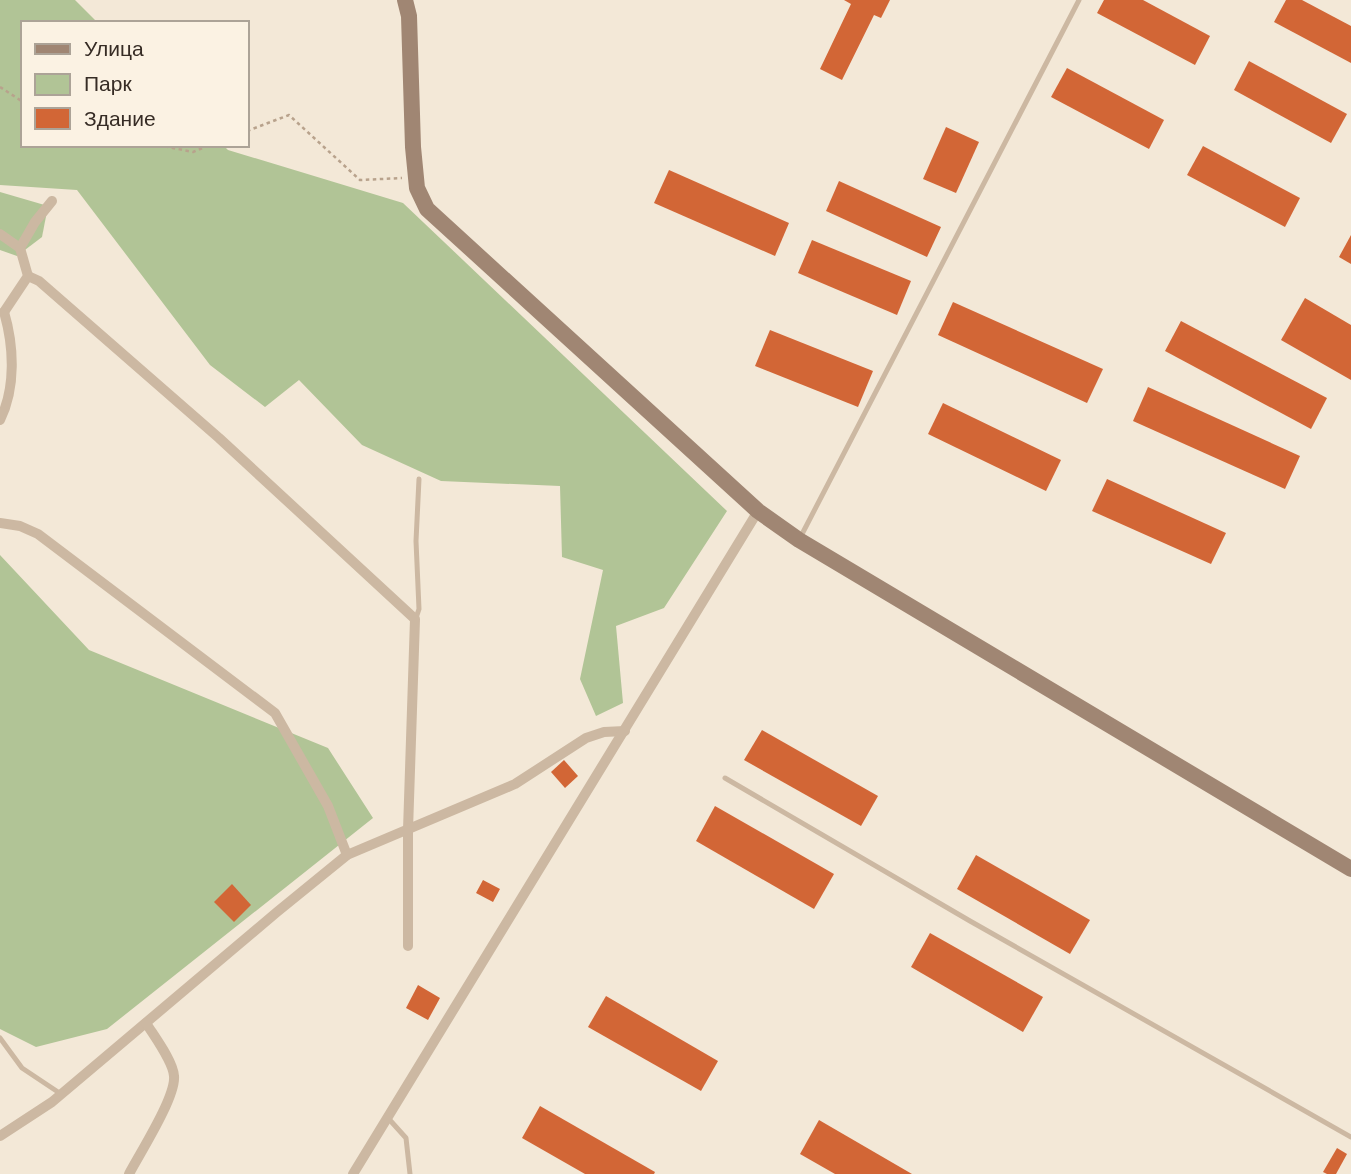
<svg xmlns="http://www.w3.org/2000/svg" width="1351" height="1174" font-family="Barlow,sans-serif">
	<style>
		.green { fill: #b1c496 }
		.building { fill: #d26636 }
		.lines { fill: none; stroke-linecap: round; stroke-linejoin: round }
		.path { stroke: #b8a28c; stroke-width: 2.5; stroke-dasharray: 3.5 3.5; stroke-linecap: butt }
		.lane { stroke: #ccb8a2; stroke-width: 5 }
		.street { stroke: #ccb8a2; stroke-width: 10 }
		.secondary { stroke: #a08673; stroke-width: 16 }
	</style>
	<rect width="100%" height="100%" fill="#f3e8d7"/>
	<g class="green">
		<path d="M0 0H75L98 23H23V145H223L228 150 403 203 727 511 664 608 616 626 623 703 596 716 580 679 603 570 562 557 560 486 441 481 362 445 299 380 265 407 210 365 77 190 0 185Z"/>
		<path d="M0 192 48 206 42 237 17 256 0 250Z"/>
		<path d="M0 555 89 650 328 748 373 818 107 1029 36 1047 0 1029Z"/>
	</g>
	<g class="building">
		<path d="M844 0H890L881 18 874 15 842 80 820 69 851 4Z"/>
		<path d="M1104 0H1143L1210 36 1195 65 1097 13Z"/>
		<path d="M1286 0H1302L1351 26V63L1274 22Z"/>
		<path d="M1249 61 1347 114 1331 143 1234 90Z"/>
		<path d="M1067 68 1164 120 1149 149 1051 97Z"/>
		<path d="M946 127 979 142 956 193 923 179Z"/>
		<path d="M1203 146 1300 198 1285 227 1187 175Z"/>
		<path d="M669 170 789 223 775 256 654 203Z"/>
		<path d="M839 181 941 227 927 257 826 211Z"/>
		<path d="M1351 235V264L1339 257Z"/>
		<path d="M812 240 911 281 897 315 798 273Z"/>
		<path d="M1305 298 1351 325V380L1281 340Z"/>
		<path d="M953 302 1103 369 1087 403 938 335Z"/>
		<path d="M1181 321 1327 398 1311 429 1165 351Z"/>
		<path d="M770 330 873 371 858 407 755 366Z"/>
		<path d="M1148 387 1300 456 1285 489 1133 421Z"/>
		<path d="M943 403 1061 460 1046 491 928 434Z"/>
		<path d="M1107 479 1226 533 1211 564 1092 511Z"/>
		<path d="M762 730 878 796 861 826 744 760Z"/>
		<path d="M564 760 578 776 565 788 551 772Z"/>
		<path d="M715 806 834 874 814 909 696 841Z"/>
		<path d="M976 855 1090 920 1070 954 957 889Z"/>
		<path d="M483 880 500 889 493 902 476 893Z"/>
		<path d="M232 884 251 905 234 922 214 902Z"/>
		<path d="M930 933 1043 997 1023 1032 911 967Z"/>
		<path d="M418 985 440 998 428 1020 406 1008Z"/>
		<path d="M606 996 718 1061 701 1091 588 1027Z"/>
		<path d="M540 1106 655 1172 654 1174H585L522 1138Z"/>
		<path d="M819 1120 912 1174H835L800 1154Z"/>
		<path d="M1337 1148 1347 1154 1336 1174H1327L1323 1172Z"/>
	</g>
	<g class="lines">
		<g class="path">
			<path d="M0 87 23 102"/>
			<path d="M247 131 289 115 360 180 402 178"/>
			<path d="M158 145 193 152 210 145"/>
		</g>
		<g class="lane">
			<path d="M800 538 1079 0"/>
			<path d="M416 618 419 609 416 541 419 479"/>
			<path d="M725 778 970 921 1351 1137"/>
			<path d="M0 1038 22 1068 61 1094"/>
			<path d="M388 1118 406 1138 410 1174"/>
		</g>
		<g class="street">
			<path d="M0 234 20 248 35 222 52 201"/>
			<path d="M28 276 39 281 219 438 415 619 408 830V946"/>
			<path d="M4 312 28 276 20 248"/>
			<path d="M0 420C16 388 14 346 4 312"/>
			<path d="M0 523 20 526 38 534 275 713 328 806 347 855"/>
			<path d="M0 1136 52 1102 277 912 347 855 515 784 586 738 604 732 625 731"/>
			<path d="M129 1174C140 1153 176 1097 174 1076 173 1061 154 1036 146 1023"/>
			<path d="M353 1174 758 511"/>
		</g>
		<path class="secondary" d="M405 0 409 16 413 147 417 188 427 209 758 511 799 540 1351 869"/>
	</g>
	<rect x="21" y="21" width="228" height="126" fill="#fbf2e3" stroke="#aca397" stroke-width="2"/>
	<rect x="35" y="44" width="35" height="10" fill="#a08673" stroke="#aca397" stroke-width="2"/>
	<text x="84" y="56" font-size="21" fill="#362c25">Улица</text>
	<rect x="35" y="74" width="35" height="21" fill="#b1c496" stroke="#aca397" stroke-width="2"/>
	<text x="84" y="91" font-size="21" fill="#362c25">Парк</text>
	<rect x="35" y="108" width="35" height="21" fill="#d26636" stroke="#aca397" stroke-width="2"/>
	<text x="84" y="126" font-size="21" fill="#362c25">Здание</text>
</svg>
